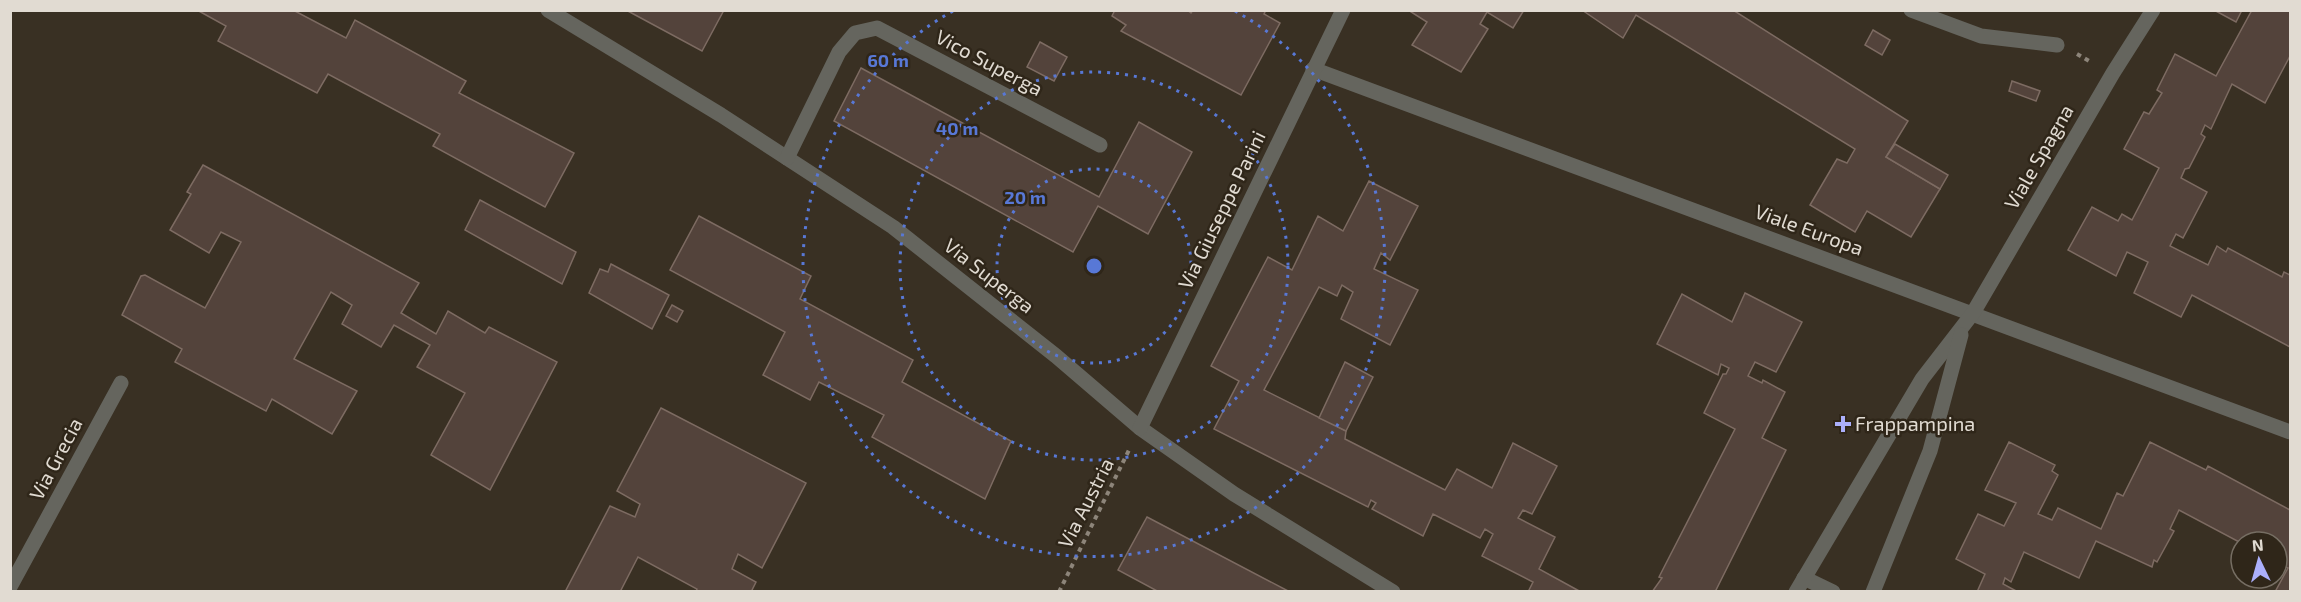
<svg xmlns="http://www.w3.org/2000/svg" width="2301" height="602" font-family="'Exo 2',sans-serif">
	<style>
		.building { fill: #53433b; stroke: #7d6b62; stroke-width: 1.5 }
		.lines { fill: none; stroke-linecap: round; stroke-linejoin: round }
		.path { stroke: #8d857a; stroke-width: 4; stroke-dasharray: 4.5 4.5; stroke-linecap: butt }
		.minor { stroke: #65655e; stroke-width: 15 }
		.ring { fill: none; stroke: #5878d6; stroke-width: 3; stroke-dasharray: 3 6 }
		.poi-dot { fill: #abaffb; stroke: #2f2619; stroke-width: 2 }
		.labels { text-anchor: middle; stroke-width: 5; stroke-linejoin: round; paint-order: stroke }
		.street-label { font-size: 20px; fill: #e1dbd2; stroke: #2f2619 }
		.poi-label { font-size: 20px; fill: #e1dbd2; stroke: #2f2619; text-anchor: start }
		.centre { fill: #5878d6; stroke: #2f2619; stroke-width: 3 }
		.ring-label { font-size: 18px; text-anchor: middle; font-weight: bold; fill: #5878d6; stroke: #2f2619; stroke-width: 5; stroke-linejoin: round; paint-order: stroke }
	</style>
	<rect width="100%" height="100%" fill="#393023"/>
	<g class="building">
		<path d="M197 10H293L346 38 355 20 466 81 459 93 574 153 545 207 433 146 440 134 328 74 317 93 218 41 226 26Z"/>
		<path d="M626 10H724L702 51Z"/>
		<path d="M1115 10H1187L1191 13 1193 10H1266L1264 14 1280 23 1241 95 1121 31 1126 25 1112 16Z"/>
		<path d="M1408 10H1524L1513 28 1487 12 1480 24 1488 29 1461 72 1412 45 1427 22Z"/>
		<path d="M1582 10H1733L1908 121 1886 157 1940 189 1911 237 1867 211 1855 232 1810 205 1837 159 1847 163 1855 149 1636 15 1623 38Z"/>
		<path d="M2214 10H2242L2236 22Z"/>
		<path d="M2252 10H2290V56L2265 103 2232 84 2211 129 2205 125 2201 134 2205 137 2189 168 2185 169 2181 178 2207 192 2183 238 2176 234 2170 246 2208 265 2217 246 2226 252 2228 248 2282 277 2284 272 2290 275V347L2192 295 2181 317 2134 293 2148 262 2127 252 2116 276 2068 250 2092 207 2118 221 2122 214 2132 220 2159 168 2124 149 2144 112 2149 114 2162 93 2157 90 2175 54 2216 76Z"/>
		<path d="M1873 30 1890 40 1882 55 1865 45Z"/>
		<path d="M1040 42 1067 57 1054 81 1027 67Z"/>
		<path d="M861 68 1099 197 1139 122 1192 152 1148 234 1098 206 1073 252 834 121Z"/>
		<path d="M2012 81 2040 91 2036 101 2009 91Z"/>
		<path d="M1895 144 1948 175 1940 189 1886 157Z"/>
		<path d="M203 165 419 283 401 313 436 334 448 311 485 333 489 327 557 362 490 490 431 455 465 393 417 367 430 345 394 325 381 347 342 324 352 305 331 292 294 359 357 391 332 434 272 399 266 411 175 362 182 349 122 315 141 276 145 275 205 308 241 242 221 232 209 253 170 230 191 194 187 192Z"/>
		<path d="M1369 181 1418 206 1390 260 1381 253 1374 269 1418 290 1390 345 1341 319 1353 292 1342 285 1337 296 1319 287 1264 390 1346 431 1345 439 1445 490 1457 469 1492 488 1513 443 1557 466 1532 514 1523 510 1518 518 1555 537 1539 569 1581 592H1528L1533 582 1482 556 1493 534 1485 529 1480 538 1433 514 1423 536 1372 509 1376 503 1371 500 1368 507 1214 429 1239 381 1211 366 1268 257 1292 270 1318 216 1343 231Z"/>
		<path d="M480 200 576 252 562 284 465 230Z"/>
		<path d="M699 216 811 276 800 299 913 360 902 382 1011 441 985 499 872 437 884 415 819 382 810 400 763 375 785 332 670 270Z"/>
		<path d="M611 264 669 295 652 329 589 293 600 269 608 272Z"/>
		<path d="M1745 293 1802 322 1776 372 1755 362 1748 376 1762 383 1763 380 1785 392 1762 438 1786 450 1715 592H1652L1662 578 1659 577 1735 429 1704 413 1723 374H1726L1729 368 1721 364 1718 375 1657 344 1682 294 1732 322Z"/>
		<path d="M672 305 683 311 677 322 666 316Z"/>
		<path d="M1345 362 1373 377 1346 431 1319 418Z"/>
		<path d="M661 408 806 483 762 568 738 554 732 569 756 582 751 592H696L697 589 638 557 620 592H565L610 506 635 517 640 504 617 491Z"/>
		<path d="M2009 442 2055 465 2052 471 2058 475 2038 514 2052 520 2058 508 2101 529 2117 493 2123 496 2150 442 2206 470 2208 466 2290 510V592H2275L2288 568 2277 562V542L2241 543 2179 510 2170 529 2174 531 2157 562 2154 560 2152 567 2096 541 2079 578 2024 552 2011 582 2005 578 2003 584 2018 592H1977L1985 574 1956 559 1978 514 2004 526 2016 503 1985 490Z"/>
		<path d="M1147 517 1290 592H1159L1118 570Z"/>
	</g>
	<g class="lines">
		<g class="path">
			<path d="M2077 54 2091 62"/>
			<path d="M1059 592 1129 450"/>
		</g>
		<g class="minor">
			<path d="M548 10 721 115 893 227 1056 356 1140 428 1234 494 1393 592"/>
			<path d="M1911 10 1981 36 2057 45"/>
			<path d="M1313 69 2290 432"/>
			<path d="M787 158 839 52 855 33 877 28 1100 145"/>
			<path d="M1140 428 1343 10"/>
			<path d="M1804 578 1833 592"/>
			<path d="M10 587 121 383"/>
			<path d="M1796 592 1922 379 1973 313 2113 73 2153 10"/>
			<path d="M1873 592 1930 451 1961 335"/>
		</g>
	</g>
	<g class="ring">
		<circle cx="1094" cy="266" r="97"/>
		<circle cx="1094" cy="266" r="194"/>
		<path d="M1235 11A291 291 0 1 1 953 11"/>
	</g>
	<path class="poi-dot" d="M1840 415h6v6h6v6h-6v6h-6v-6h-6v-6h6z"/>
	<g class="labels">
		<g class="street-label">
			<text transform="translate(989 63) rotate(28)" y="7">Vico Superga</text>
			<text transform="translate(2039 157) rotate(-60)" y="7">Viale Spagna</text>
			<text transform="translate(1222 210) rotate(-64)" y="7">Via Giuseppe Parini</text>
			<text transform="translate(1809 230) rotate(20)" y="7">Viale Europa</text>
			<text transform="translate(989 276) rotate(38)" y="7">Via Superga</text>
			<text transform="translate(56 459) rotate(-62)" y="7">Via Grecia</text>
			<text transform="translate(1086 503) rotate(-63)" y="7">Via Austria</text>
		</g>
		<g class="poi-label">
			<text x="1855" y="431">Frappampina</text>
		</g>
	</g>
	<circle cx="1094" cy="266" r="9" class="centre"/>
	<g class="ring-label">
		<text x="888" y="67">60 m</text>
		<text x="957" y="135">40 m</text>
		<text x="1025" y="204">20 m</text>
	</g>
	<rect width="2301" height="602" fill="none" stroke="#e1dbd2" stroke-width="24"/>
	<g transform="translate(2259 560) rotate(355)"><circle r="28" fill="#2f2619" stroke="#766e63" stroke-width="1.5"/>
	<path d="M0-4.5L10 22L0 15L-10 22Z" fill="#abaffb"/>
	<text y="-9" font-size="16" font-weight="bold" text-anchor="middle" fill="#e1dbd2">N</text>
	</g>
</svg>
